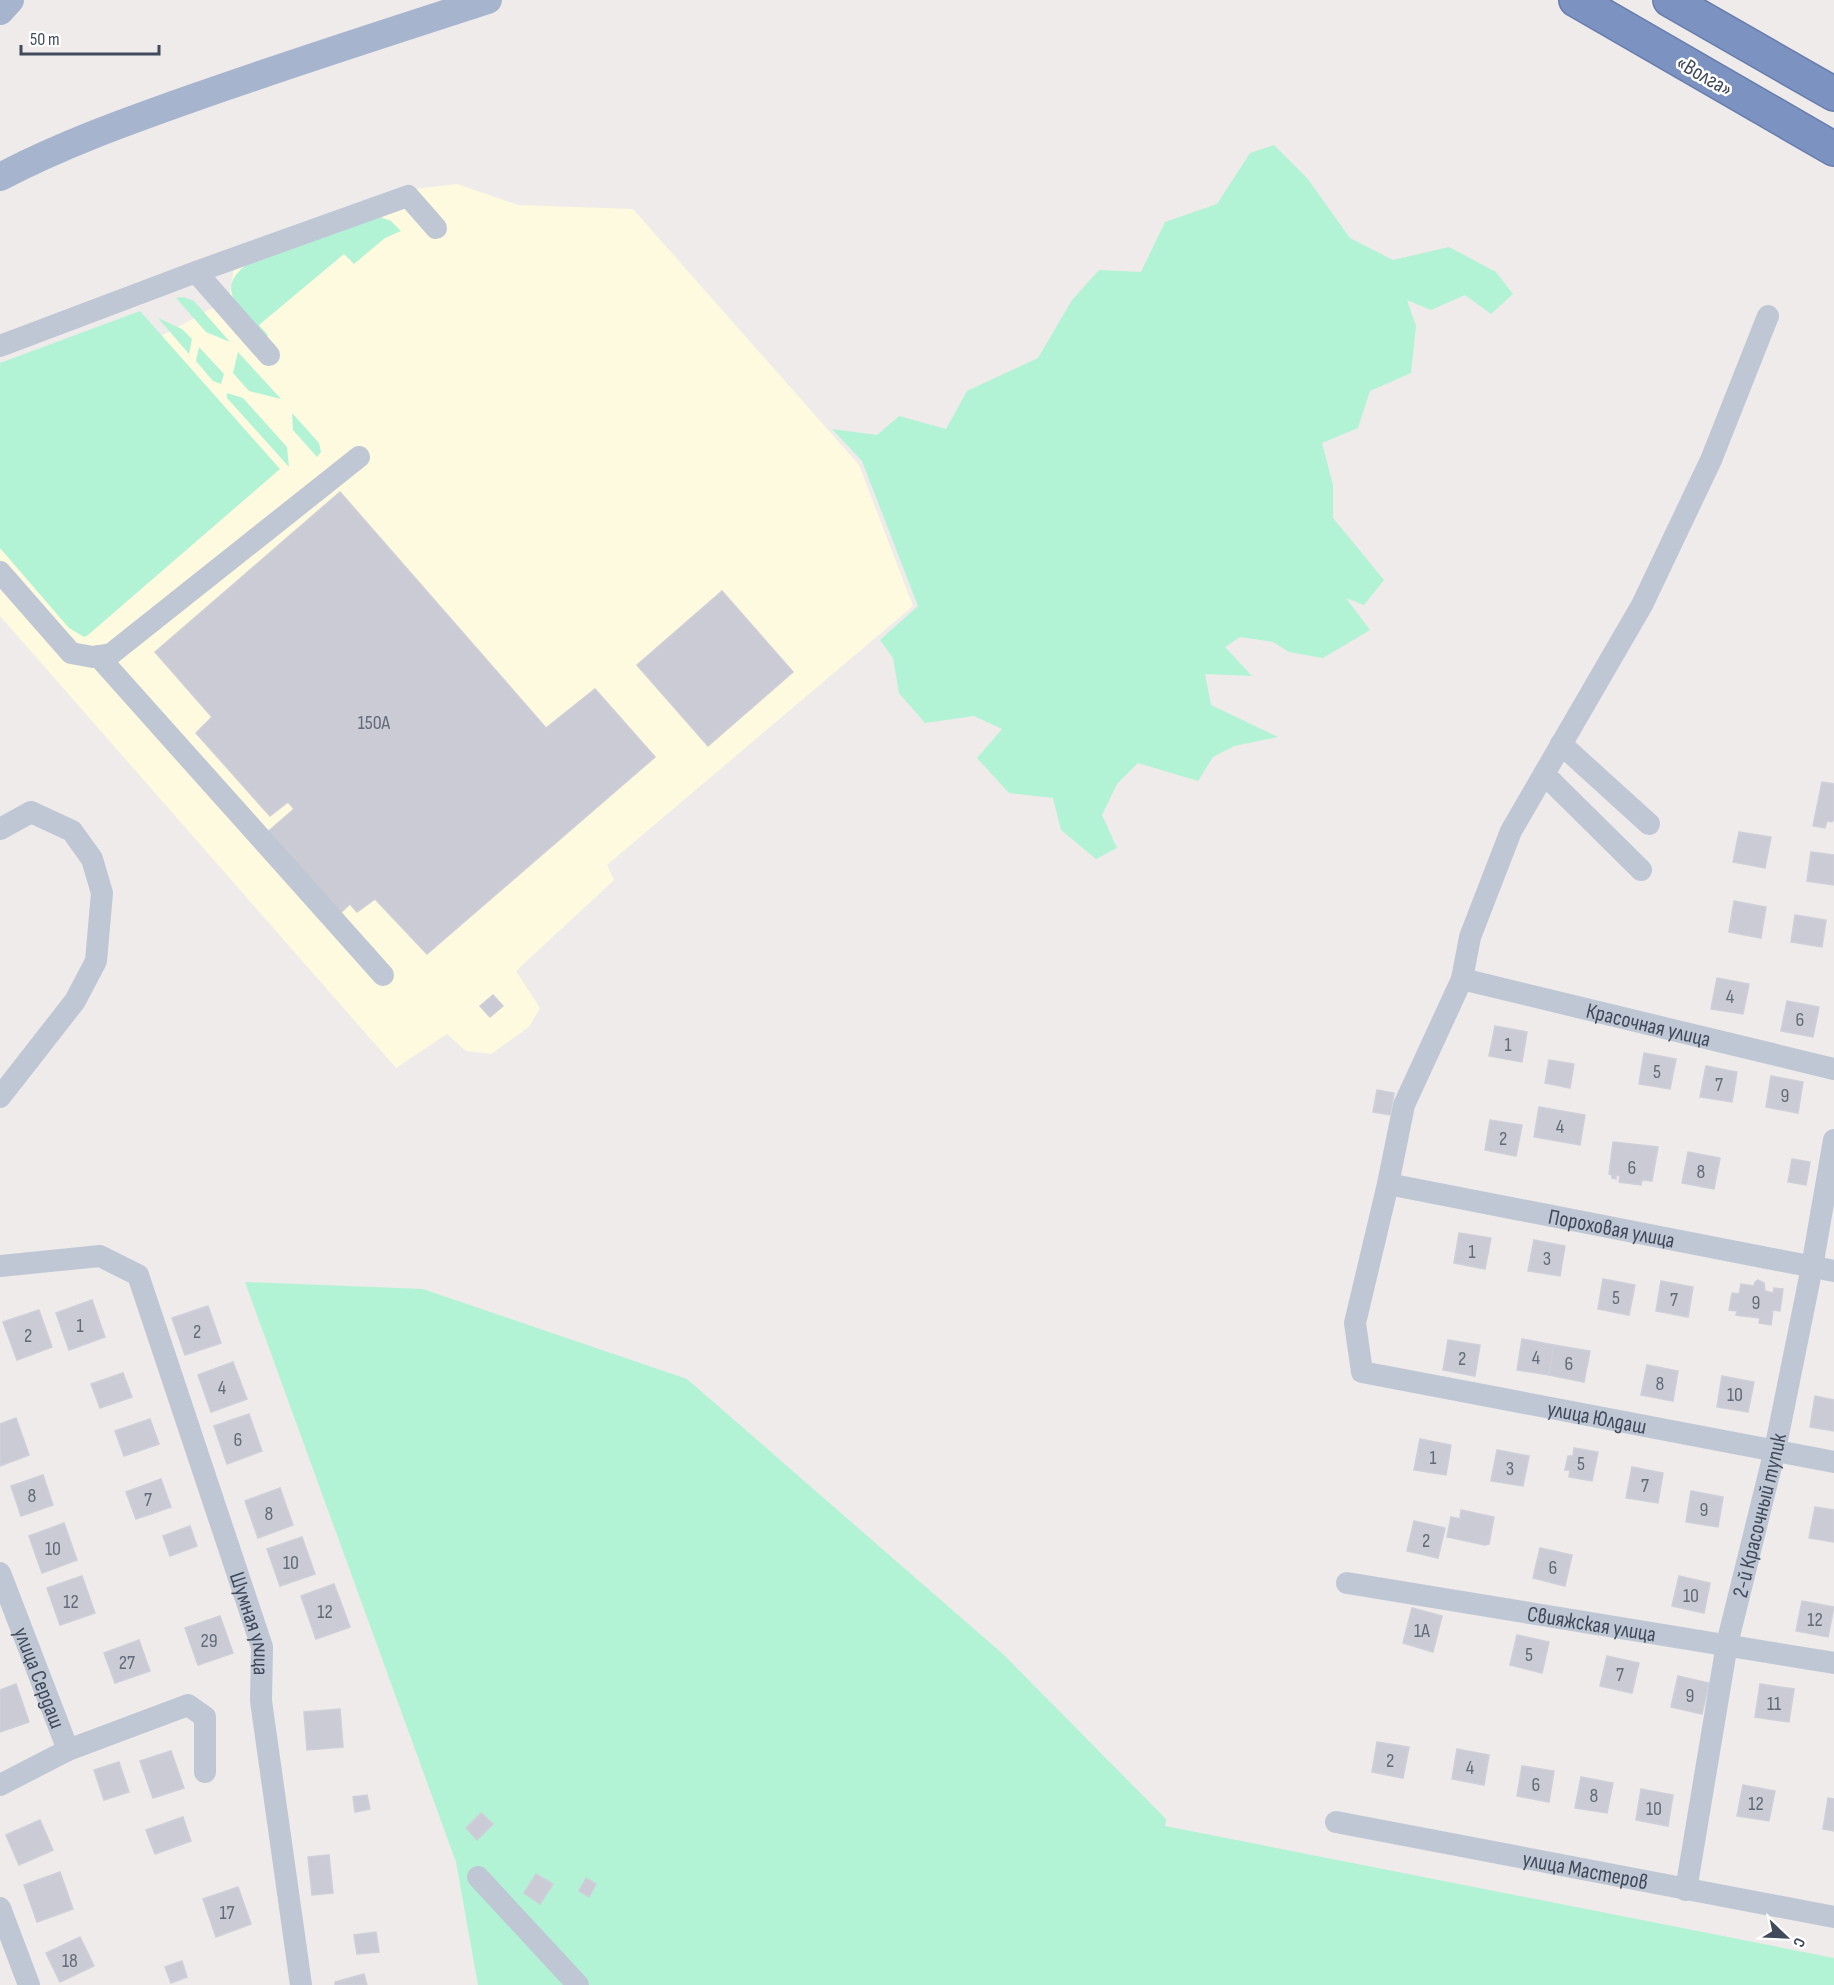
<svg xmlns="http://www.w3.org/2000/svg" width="1834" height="1985" font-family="'Sofia Sans Condensed',sans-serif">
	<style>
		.commercial { fill: #fefadf }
		.green { fill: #b2f3d6 }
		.building { fill: #cacbd4; stroke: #cecfd8; stroke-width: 1.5 }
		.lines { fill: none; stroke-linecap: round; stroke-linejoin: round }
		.highway-casing { stroke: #677dad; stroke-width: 36 }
		.minor { stroke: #bfc7d5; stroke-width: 22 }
		.major { stroke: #a6b4ce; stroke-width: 28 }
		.highway { stroke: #7c92c1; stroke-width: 33 }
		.labels { text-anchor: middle; stroke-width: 5; stroke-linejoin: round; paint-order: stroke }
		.number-label { font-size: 20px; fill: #636a78 }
		.street-label { font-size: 22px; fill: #414a5a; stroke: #fff }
	</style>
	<rect width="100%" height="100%" fill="#eeebea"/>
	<path class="commercial" d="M457 184 518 205 633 209 859 465 913 606 607 865 614 880 516 971 540 1008 529 1027 491 1054 466 1051 447 1034 396 1068 0 616V424L229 299 235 261 390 192Z"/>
	<g class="green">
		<path d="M1274 145 1307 178 1350 238 1393 260 1449 247 1496 272 1513 294 1491 314 1465 295 1431 310 1407 300 1416 326 1411 373 1370 391 1358 428 1322 443 1333 485V518L1384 580 1364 605 1346 598 1370 630 1323 658 1289 652 1273 642 1240 637 1225 647 1252 676 1205 674 1211 705 1278 737 1234 746 1213 757 1198 781 1138 763 1117 784 1102 815 1117 848 1096 859 1061 830 1053 798 1009 793 977 758 1002 729 974 716 925 723 899 693 893 658 880 640 918 606 862 461 832 429 877 435 899 416 946 429 967 391 1038 358 1072 300 1099 270 1141 272 1165 222 1217 204 1250 153Z"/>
		<path d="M380 217 391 221 401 231 385 238 354 264 344 254 259 325 268 335 267 336C248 316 211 292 245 266Z"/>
		<path d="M184 297 194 301 230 342 206 332 176 298Z"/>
		<path d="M140 311 280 469 88 635 84 637 69 628 0 548V363Z"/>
		<path d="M158 318 182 329 192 339 189 354Z"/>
		<path d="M199 347 224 374 221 384 213 381 196 361Z"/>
		<path d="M238 352 281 399 249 391 233 373Z"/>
		<path d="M227 393 243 398 287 447 289 467 227 398Z"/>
		<path d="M292 413 319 443 321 452 317 457 293 430Z"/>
		<path d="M245 1282 423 1289 687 1379 1004 1655 1166 1819 1165 1826 1834 1958V1985H478L456 1862Z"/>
	</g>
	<g class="building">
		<path d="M340 492 546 728 595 689 655 757 427 954 375 899 357 912 350 904 336 917 264 835 294 809 288 802 270 816 196 733 212 717 155 652Z"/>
		<path d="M722 591 793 672 708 746 637 665Z"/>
		<path d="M1822 782 1834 784V819L1832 822 1827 821 1825 828 1813 826Z"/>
		<path d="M1739 832 1771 837 1765 868 1733 862Z"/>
		<path d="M1811 852 1834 855V885L1807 881Z"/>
		<path d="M1734 901 1766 907 1761 938 1729 932Z"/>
		<path d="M1795 915 1826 920 1822 947 1791 942Z"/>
		<path d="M1717 978 1749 984 1743 1014 1711 1009Z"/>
		<path d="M493 995 503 1006 490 1017 480 1006Z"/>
		<path d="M1787 1001 1819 1007 1813 1037 1781 1031Z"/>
		<path d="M1495 1026 1527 1032 1522 1062 1489 1056Z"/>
		<path d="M1644 1053 1676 1059 1670 1089 1639 1084Z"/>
		<path d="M1549 1060 1574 1064 1570 1088 1545 1083Z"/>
		<path d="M1706 1066 1737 1072 1732 1102 1700 1097Z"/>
		<path d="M1771 1076 1803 1082 1798 1113 1766 1107Z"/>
		<path d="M1377 1090 1394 1093 1390 1115 1373 1112Z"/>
		<path d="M1539 1107 1585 1115 1580 1145 1534 1137Z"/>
		<path d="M1490 1120 1522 1125 1516 1156 1485 1150Z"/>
		<path d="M1613 1142 1658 1147 1652 1181 1642 1180 1641 1185 1619 1182 1620 1176 1616 1175V1179L1612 1178V1175L1609 1174Z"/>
		<path d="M1688 1152 1720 1158 1714 1189 1682 1183Z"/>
		<path d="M1792 1159 1810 1162 1806 1185 1788 1182Z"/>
		<path d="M1459 1233 1491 1238 1485 1269 1454 1263Z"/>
		<path d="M1534 1240 1565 1246 1560 1276 1528 1271Z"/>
		<path d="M1603 1279 1635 1285 1629 1315 1598 1309Z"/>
		<path d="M1758 1280 1764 1283 1765 1291 1773 1293 1774 1288 1783 1289 1780 1311 1773 1310 1771 1325 1759 1323 1760 1318 1736 1315 1737 1311 1729 1310 1732 1293 1739 1294 1741 1284 1754 1286 1755 1282Z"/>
		<path d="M1661 1281 1693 1287 1688 1317 1656 1311Z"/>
		<path d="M92 1300 105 1337 69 1350 56 1313Z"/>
		<path d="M208 1306 221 1343 185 1355 172 1318Z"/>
		<path d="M39 1310 52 1347 17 1360 3 1322Z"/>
		<path d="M1522 1339 1554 1345 1549 1375 1517 1370Z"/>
		<path d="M1448 1340 1480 1345 1475 1376 1443 1370Z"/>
		<path d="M1554 1345 1590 1351 1584 1382 1549 1375Z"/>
		<path d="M233 1362 247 1399 211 1412 198 1375Z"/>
		<path d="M1647 1365 1678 1371 1673 1401 1641 1395Z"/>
		<path d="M123 1373 132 1397 100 1408 91 1384Z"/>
		<path d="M1722 1376 1754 1382 1748 1412 1717 1407Z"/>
		<path d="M1815 1396 1834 1400V1431L1810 1427Z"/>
		<path d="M249 1414 262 1451 227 1464 214 1426Z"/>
		<path d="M16 1418 29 1455 0 1466V1424Z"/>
		<path d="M150 1419 159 1444 124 1456 115 1431Z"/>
		<path d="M1420 1439 1451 1445 1446 1475 1414 1470Z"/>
		<path d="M1574 1448 1598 1452 1592 1481 1569 1477 1570 1470H1565L1568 1456H1573Z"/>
		<path d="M1497 1450 1529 1456 1523 1486 1491 1481Z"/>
		<path d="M1632 1467 1663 1473 1658 1503 1626 1498Z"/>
		<path d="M43 1475 53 1505 21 1516 11 1486Z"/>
		<path d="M161 1479 171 1507 136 1519 126 1492Z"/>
		<path d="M280 1488 293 1525 258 1538 245 1501Z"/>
		<path d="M1691 1491 1723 1497 1718 1527 1686 1522Z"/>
		<path d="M1815 1507 1834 1510V1542L1809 1538Z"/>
		<path d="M1461 1510 1494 1517 1489 1544 1485 1545 1447 1537 1451 1517 1460 1519Z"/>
		<path d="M1414 1521 1445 1528 1438 1558 1407 1551Z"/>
		<path d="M64 1523 77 1560 42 1573 29 1536Z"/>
		<path d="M190 1526 197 1546 170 1556 163 1536Z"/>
		<path d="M302 1537 315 1574 280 1586 267 1549Z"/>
		<path d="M1540 1548 1572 1555 1565 1586 1533 1578Z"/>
		<path d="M82 1576 95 1613 60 1625 47 1588Z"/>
		<path d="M1679 1576 1710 1583 1704 1613 1672 1606Z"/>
		<path d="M334 1584 350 1627 316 1639 301 1596Z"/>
		<path d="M1802 1601 1834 1607 1828 1637 1796 1631Z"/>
		<path d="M1412 1608 1442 1616 1433 1652 1403 1643Z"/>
		<path d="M220 1616 233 1653 198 1665 185 1628Z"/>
		<path d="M1517 1635 1549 1642 1542 1673 1510 1665Z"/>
		<path d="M139 1640 150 1671 115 1683 104 1653Z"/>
		<path d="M1607 1656 1639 1663 1632 1693 1600 1686Z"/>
		<path d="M1678 1676 1709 1683 1702 1714 1671 1707Z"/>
		<path d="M16 1684 29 1722 0 1732V1690Z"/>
		<path d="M1760 1684 1794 1689 1789 1722 1755 1717Z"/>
		<path d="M340 1709 343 1747 307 1750 304 1712Z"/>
		<path d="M1377 1742 1409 1747 1403 1778 1372 1772Z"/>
		<path d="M1457 1749 1489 1755 1484 1785 1452 1779Z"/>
		<path d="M171 1751 184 1788 153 1798 140 1761Z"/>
		<path d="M119 1762 129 1792 104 1800 94 1770Z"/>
		<path d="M1522 1766 1554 1771 1549 1802 1517 1796Z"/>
		<path d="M1581 1777 1613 1783 1607 1813 1575 1808Z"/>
		<path d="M1743 1785 1775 1791 1769 1821 1737 1816Z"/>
		<path d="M1641 1789 1673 1795 1668 1826 1636 1820Z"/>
		<path d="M367 1795 370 1809 355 1812 353 1797Z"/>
		<path d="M1828 1798 1834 1799V1831L1823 1829Z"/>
		<path d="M481 1813 493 1824 477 1840 466 1828Z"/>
		<path d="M183 1817 191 1841 155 1854 146 1830Z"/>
		<path d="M40 1820 53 1850 19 1865 6 1835Z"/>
		<path d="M329 1855 333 1893 312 1895 308 1857Z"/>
		<path d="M60 1872 73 1909 37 1922 24 1885Z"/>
		<path d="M536 1874 553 1884 540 1904 524 1893Z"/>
		<path d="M586 1878 596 1884 589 1897 579 1891Z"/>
		<path d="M238 1887 251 1924 216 1937 203 1899Z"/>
		<path d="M376 1932 379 1952 357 1954 354 1935Z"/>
		<path d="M80 1937 94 1966 60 1982 46 1953Z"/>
		<path d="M182 1961 187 1977 171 1983 165 1967Z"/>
		<path d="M364 1974 367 1985H335V1982Z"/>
	</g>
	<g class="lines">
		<defs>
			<g id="highway">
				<path d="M1576 0 1834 149"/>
				<path d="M1670 0 1834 94"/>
			</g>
		</defs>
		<use href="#highway" class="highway-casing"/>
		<g class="minor">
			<path d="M196 272 269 355"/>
			<path id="s1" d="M1768 316 1711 460 1642 605 1511 831 1470 937 1462 979 1404 1105 1388 1184 1355 1323 1362 1372 1834 1462"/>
			<path d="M0 346 196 272 408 196 436 228"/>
			<path d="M0 572 71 653 93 657 111 654 359 457"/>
			<path d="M98 656 383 975"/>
			<path d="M1561 744 1649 824"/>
			<path d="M1544 774 1641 870"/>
			<path d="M0 829 31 812 72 831 92 859 102 893 96 961 75 1001 0 1097"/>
			<path id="s2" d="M1462 979 1834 1069"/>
			<path id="s3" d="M1388 1184 1834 1271"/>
			<path id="s4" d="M0 1266 100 1256 138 1275 262 1647 261 1701 301 1985"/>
			<path id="s5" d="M0 1573 68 1750"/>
			<path id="s6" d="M1347 1583 1834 1663"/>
			<path d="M0 1785 68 1750 188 1705 205 1717V1772"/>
			<path id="s7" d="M1336 1822 1834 1917"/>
			<path d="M478 1877 578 1985"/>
			<path id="s8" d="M1686 1890 1727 1644 1775 1450 1812 1267 1834 1140"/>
			<path d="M0 1908 29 1985"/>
		</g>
		<g class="major">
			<path d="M0 11 10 0"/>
			<path d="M0 177C61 145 125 122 190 99 289 64 389 32 488 0"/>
		</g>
		<use href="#highway" class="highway"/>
	</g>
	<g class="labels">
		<g class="number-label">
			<text x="374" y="729">150А</text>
			<text x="1730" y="1003">4</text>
			<text x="1800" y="1026">6</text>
			<text x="1508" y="1051">1</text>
			<text x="1657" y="1078">5</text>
			<text x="1719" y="1091">7</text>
			<text x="1785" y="1102">9</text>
			<text x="1560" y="1133">4</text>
			<text x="1503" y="1145">2</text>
			<text x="1632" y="1174">6</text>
			<text x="1701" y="1178">8</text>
			<text x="1472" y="1258">1</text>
			<text x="1547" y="1265">3</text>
			<text x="1616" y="1304">5</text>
			<text x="1674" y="1306">7</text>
			<text x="1756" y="1309">9</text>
			<text x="80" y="1332">1</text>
			<text x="197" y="1338">2</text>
			<text x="28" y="1342">2</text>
			<text x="1536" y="1364">4</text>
			<text x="1462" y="1365">2</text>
			<text x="1569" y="1370">6</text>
			<text x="1660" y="1390">8</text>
			<text x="222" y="1394">4</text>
			<text x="1735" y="1401">10</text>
			<text x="238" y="1446">6</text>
			<text x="1433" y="1464">1</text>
			<text x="1581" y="1470">5</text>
			<text x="1510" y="1475">3</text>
			<text x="1645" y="1492">7</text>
			<text x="32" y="1502">8</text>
			<text x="148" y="1506">7</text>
			<text x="1704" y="1516">9</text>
			<text x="269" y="1520">8</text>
			<text x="1426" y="1547">2</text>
			<text x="53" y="1555">10</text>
			<text x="291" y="1569">10</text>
			<text x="1553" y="1574">6</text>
			<text x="1691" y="1602">10</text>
			<text x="71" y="1608">12</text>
			<text x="325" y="1618">12</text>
			<text x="1815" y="1626">12</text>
			<text x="1422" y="1637">1А</text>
			<text x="209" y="1647">29</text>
			<text x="1529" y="1661">5</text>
			<text x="127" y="1669">27</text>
			<text x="1620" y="1681">7</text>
			<text x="1690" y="1702">9</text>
			<text x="1774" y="1710">11</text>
			<text x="1390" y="1767">2</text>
			<text x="1470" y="1774">4</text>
			<text x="1536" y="1791">6</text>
			<text x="1594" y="1802">8</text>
			<text x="1756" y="1810">12</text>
			<text x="1654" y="1815">10</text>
			<text x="227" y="1919">17</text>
			<text x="70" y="1967">18</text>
		</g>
		<g class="street-label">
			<text transform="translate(1705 75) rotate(30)" y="8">«Волга»</text>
			<text dy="8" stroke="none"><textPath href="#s2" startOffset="192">Красочная улица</textPath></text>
			<text dy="8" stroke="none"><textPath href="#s3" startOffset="228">Пороховая улица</textPath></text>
			<text dy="8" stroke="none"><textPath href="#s1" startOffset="1384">улица Юлдаш</textPath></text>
			<text dy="8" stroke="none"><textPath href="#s8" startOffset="382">2-й Красочный тупик</textPath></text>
			<text dy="8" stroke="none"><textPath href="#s6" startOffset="248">Свияжская улица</textPath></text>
			<text dy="8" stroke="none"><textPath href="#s4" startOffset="510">Шумная улица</textPath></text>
			<text dy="8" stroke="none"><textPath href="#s5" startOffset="112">улица Сердаш</textPath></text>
			<text dy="8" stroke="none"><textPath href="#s7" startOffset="254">улица Мастеров</textPath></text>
		</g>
	</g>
	<g transform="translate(1786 1937) rotate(113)" stroke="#ffffff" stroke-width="4.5" paint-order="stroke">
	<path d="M0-4.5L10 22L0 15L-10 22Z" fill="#414a5a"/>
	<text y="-9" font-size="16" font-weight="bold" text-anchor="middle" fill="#414a5a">С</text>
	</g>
	<path d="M21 45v9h138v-9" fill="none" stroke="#414a5a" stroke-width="3"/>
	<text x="30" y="45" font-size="18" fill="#414a5a" stroke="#ffffff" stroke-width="4.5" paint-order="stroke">50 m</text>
</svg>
